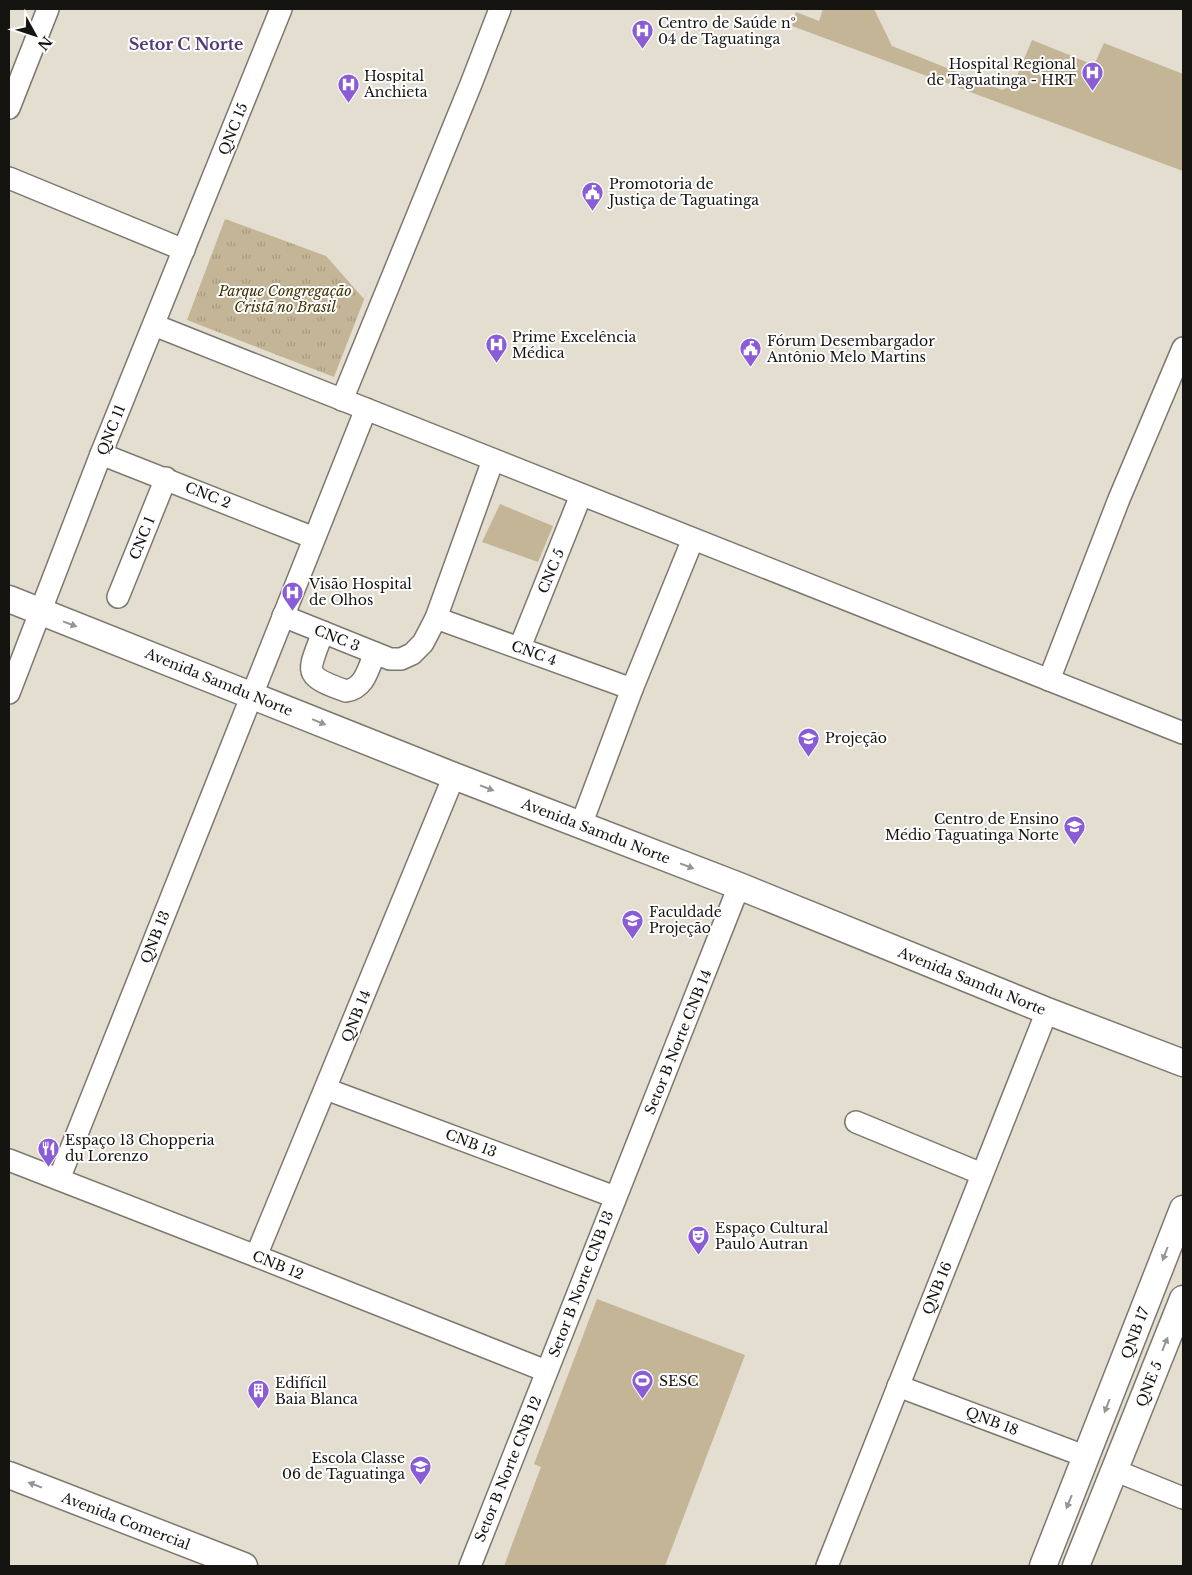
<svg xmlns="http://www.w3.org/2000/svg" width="1192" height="1575" font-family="'Libre Baskerville',serif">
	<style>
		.grass { fill: #c3b595 }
		.park { fill: url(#park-tufts) }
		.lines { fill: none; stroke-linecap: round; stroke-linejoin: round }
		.minor-casing { stroke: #7d786d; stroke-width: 24 }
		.major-casing { stroke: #7d786d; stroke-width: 29 }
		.minor { stroke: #fff; stroke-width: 21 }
		.major { stroke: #fff; stroke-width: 26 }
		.oneway { fill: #969593 }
		.labels { text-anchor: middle; stroke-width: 4; stroke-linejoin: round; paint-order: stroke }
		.poi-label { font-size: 14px; fill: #161410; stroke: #fff; text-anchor: start }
		.street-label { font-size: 14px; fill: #161410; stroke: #fff }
		.park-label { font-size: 14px; font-style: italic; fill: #3d2d01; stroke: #fff }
		.quarter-label { font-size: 16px; font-weight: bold; fill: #513c79; stroke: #fff }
	</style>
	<defs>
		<pattern id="park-tufts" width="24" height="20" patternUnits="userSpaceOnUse" patternTransform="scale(1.25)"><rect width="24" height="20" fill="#c3b595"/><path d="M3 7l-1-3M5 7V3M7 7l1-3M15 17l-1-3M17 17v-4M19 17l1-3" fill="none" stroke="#a79b7f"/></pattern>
	</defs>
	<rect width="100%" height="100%" fill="#e4ded1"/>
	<g class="grass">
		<path d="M823 9H873L875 11 892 46 1002 90 1013 85 1032 40 1094 65 1104 43 1183 74V171L792 26 796 12 819 21Z"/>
		<path d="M500 504 553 526 538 562 482 542Z"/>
		<path d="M597 1299 745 1355 665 1566H504L541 1467 534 1464Z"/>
	</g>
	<path class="park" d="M225 219 326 256 364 299 374 274 334 377 187 320Z"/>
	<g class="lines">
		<defs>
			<g id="minor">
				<path d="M9 108 48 9"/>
				<path d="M9 178 184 250"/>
				<path d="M154 325 1183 733"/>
				<path d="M342 400 471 84 500 9"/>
				<path d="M101 454 314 538"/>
				<path d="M118 597 166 478"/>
				<path d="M283 616 390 659H401L412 654 423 643 436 618 493 460"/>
				<path d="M436 618 632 689"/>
				<path d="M323 632C308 673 301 675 346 691 365 688 368 669 375 653"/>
				<path d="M520 647 581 495"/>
				<path d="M1049 680 1119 499 1183 348"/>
				<path d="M9 693 101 454 281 9"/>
				<path d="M581 825 632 689 693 539"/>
				<path d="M326 1089 615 1197"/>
				<path d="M856 1122 982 1174"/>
				<path d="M9 1160 256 1256 546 1371"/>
				<path d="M59 1179 366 409"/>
				<path d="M256 1256 454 776"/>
				<path d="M898 1386 1087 1457"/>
				<path d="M1114 1470 1183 1498"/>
				<path d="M470 1566 739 886"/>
				<path d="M827 1566 1047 1011"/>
			</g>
			<g id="major">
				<path d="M9 599 454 776 739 886 1047 1011 1183 1063"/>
				<path d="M9 1475 244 1566"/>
				<path d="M1043 1566 1183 1209"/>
				<path d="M1076 1566 1183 1299"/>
			</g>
		</defs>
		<use href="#minor" class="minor-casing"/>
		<use href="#major" class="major-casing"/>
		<use href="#minor" class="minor"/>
		<use href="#major" class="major"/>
	</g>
	<defs><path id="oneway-solid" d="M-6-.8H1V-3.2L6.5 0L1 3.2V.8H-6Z" transform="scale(1.25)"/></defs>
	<g class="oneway">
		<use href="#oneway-solid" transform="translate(70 624) rotate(21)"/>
		<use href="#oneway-solid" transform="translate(319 722) rotate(22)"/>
		<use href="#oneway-solid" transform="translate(487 788) rotate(21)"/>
		<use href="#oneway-solid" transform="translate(687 866) rotate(21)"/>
		<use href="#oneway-solid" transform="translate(1165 1254) rotate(111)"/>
		<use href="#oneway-solid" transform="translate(1165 1344) rotate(-68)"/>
		<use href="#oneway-solid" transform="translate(1107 1406) rotate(111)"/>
		<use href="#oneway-solid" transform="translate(35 1485) rotate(-159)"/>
		<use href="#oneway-solid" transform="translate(1069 1502) rotate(112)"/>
	</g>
	<defs>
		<symbol id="hospital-pin" viewBox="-11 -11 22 30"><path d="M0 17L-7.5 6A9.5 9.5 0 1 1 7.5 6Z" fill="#8a5dd7" stroke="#fff"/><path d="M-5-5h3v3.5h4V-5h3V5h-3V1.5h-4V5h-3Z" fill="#fff"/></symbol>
		<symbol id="civic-pin" viewBox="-11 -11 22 30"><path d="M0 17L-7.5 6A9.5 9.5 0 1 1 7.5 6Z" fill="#8a5dd7" stroke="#fff"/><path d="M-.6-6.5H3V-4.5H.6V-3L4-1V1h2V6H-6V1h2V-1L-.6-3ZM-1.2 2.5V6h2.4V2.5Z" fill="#fff"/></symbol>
		<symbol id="school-pin" viewBox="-11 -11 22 30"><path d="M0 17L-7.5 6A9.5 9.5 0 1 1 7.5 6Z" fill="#8a5dd7" stroke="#fff"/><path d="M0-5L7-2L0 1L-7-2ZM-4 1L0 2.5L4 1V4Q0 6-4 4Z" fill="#fff"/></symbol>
		<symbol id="university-pin" viewBox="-11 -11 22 30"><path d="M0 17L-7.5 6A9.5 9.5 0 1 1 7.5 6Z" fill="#8a5dd7" stroke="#fff"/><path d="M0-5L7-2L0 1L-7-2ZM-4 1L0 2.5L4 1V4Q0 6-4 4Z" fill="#fff"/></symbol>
		<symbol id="restaurant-pin" viewBox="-11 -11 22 30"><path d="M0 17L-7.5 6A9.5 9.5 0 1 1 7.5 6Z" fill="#8a5dd7" stroke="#fff"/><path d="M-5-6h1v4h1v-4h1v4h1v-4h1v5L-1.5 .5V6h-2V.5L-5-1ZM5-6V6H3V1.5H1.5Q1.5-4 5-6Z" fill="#fff"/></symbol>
		<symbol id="theatre-pin" viewBox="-11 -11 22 30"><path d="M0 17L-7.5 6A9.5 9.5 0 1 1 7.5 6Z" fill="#8a5dd7" stroke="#fff"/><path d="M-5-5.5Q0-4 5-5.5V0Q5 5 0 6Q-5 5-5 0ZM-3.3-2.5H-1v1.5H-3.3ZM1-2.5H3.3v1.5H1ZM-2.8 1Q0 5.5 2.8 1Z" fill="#fff"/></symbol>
		<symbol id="stadium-pin" viewBox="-11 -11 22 30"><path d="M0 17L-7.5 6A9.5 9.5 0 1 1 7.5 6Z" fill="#8a5dd7" stroke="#fff"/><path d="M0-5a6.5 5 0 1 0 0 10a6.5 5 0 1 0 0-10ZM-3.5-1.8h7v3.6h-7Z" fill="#fff"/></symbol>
		<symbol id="building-pin" viewBox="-11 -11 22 30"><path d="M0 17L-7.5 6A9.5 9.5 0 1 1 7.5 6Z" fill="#8a5dd7" stroke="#fff"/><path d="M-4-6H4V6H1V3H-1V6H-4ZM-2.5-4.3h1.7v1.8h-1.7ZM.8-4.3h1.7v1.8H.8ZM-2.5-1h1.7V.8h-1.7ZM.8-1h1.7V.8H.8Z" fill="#fff"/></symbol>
	</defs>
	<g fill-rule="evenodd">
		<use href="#hospital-pin" x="630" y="18" width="25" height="34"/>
		<use href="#hospital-pin" x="1080" y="60" width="25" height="34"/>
		<use href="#hospital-pin" x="336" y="72" width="25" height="34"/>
		<use href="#civic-pin" x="580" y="180" width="25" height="34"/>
		<use href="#hospital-pin" x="484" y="332" width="25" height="34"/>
		<use href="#civic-pin" x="738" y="336" width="25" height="34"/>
		<use href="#hospital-pin" x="280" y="580" width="25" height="34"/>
		<use href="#school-pin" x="796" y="726" width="25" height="34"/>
		<use href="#school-pin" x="1062" y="814" width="25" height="34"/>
		<use href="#university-pin" x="620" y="908" width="25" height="34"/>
		<use href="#restaurant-pin" x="36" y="1136" width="25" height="34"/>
		<use href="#theatre-pin" x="686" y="1224" width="25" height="34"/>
		<use href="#stadium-pin" x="630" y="1368" width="25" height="34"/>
		<use href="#building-pin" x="246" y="1378" width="25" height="34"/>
		<use href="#school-pin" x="408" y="1454" width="25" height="34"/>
	</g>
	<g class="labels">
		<g class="poi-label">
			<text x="658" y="28">Centro de Saúde nº<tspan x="658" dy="16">04 de Taguatinga</tspan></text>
			<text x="1076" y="69" text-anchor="end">Hospital Regional<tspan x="1076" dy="16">de Taguatinga - HRT</tspan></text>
			<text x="364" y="81">Hospital<tspan x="364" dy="16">Anchieta</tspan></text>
			<text x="609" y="189">Promotoria de<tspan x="609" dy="16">Justiça de Taguatinga</tspan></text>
			<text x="512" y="342">Prime Excelência<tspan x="512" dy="16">Médica</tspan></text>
			<text x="767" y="346">Fórum Desembargador<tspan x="767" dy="16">Antônio Melo Martins</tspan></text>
			<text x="309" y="589">Visão Hospital<tspan x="309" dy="16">de Olhos</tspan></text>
			<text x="825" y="743">Projeção</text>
			<text x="1059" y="824" text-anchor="end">Centro de Ensino<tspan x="1059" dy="16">Médio Taguatinga Norte</tspan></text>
			<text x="649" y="917">Faculdade<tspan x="649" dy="16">Projeção</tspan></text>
			<text x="65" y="1145">Espaço 13 Chopperia<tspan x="65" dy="16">du Lorenzo</tspan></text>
			<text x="715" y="1233">Espaço Cultural<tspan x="715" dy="16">Paulo Autran</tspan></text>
			<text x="659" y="1386">SESC</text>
			<text x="275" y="1388">Edifícil<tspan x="275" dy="16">Baia Blanca</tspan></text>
			<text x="405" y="1463" text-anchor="end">Escola Classe<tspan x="405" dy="16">06 de Taguatinga</tspan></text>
		</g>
		<g class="street-label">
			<text transform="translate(233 129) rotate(-68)" y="5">QNC 15</text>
			<text transform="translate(111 430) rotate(-68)" y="5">QNC 11</text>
			<text transform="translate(208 495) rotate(22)" y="5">CNC 2</text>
			<text transform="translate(142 538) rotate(-68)" y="5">CNC 1</text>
			<text transform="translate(551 571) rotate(-68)" y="5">CNC 5</text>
			<text transform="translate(337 638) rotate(22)" y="5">CNC 3</text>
			<text transform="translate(534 653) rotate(20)" y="5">CNC 4</text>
			<text transform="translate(219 682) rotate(22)" y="5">Avenida Samdu Norte</text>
			<text transform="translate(596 831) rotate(21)" y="5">Avenida Samdu Norte</text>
			<text transform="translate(155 937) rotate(-68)" y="5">QNB 13</text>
			<text transform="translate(972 981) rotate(22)" y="5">Avenida Samdu Norte</text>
			<text transform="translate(356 1016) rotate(-68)" y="5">QNB 14</text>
			<text transform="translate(678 1042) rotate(-68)" y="5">Setor B Norte CNB 14</text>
			<text transform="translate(471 1143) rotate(21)" y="5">CNB 13</text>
			<text transform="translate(278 1265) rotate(22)" y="5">CNB 12</text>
			<text transform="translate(581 1284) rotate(-69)" y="5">Setor B Norte CNB 13</text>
			<text transform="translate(937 1288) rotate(-68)" y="5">QNB 16</text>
			<text transform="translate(1135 1333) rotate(-69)" y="5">QNB 17</text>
			<text transform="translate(1149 1384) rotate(-68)" y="5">QNE 5</text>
			<text transform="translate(992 1421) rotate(21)" y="5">QNB 18</text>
			<text transform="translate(508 1469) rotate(-68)" y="5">Setor B Norte CNB 12</text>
			<text transform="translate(126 1521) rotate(21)" y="5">Avenida Comercial</text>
		</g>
		<g class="park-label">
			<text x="285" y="296">Parque Congregação<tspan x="285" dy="16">Cristã no Brasil</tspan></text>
		</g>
		<g class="quarter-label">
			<text x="186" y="50">Setor C Norte</text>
		</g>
	</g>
	<rect width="1192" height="1575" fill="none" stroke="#161410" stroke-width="20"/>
	<g transform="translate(35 35) rotate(130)" stroke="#ffffff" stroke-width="4" paint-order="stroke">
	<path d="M0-4L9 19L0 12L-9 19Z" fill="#161410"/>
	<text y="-8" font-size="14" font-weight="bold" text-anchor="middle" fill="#161410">N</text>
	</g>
</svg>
